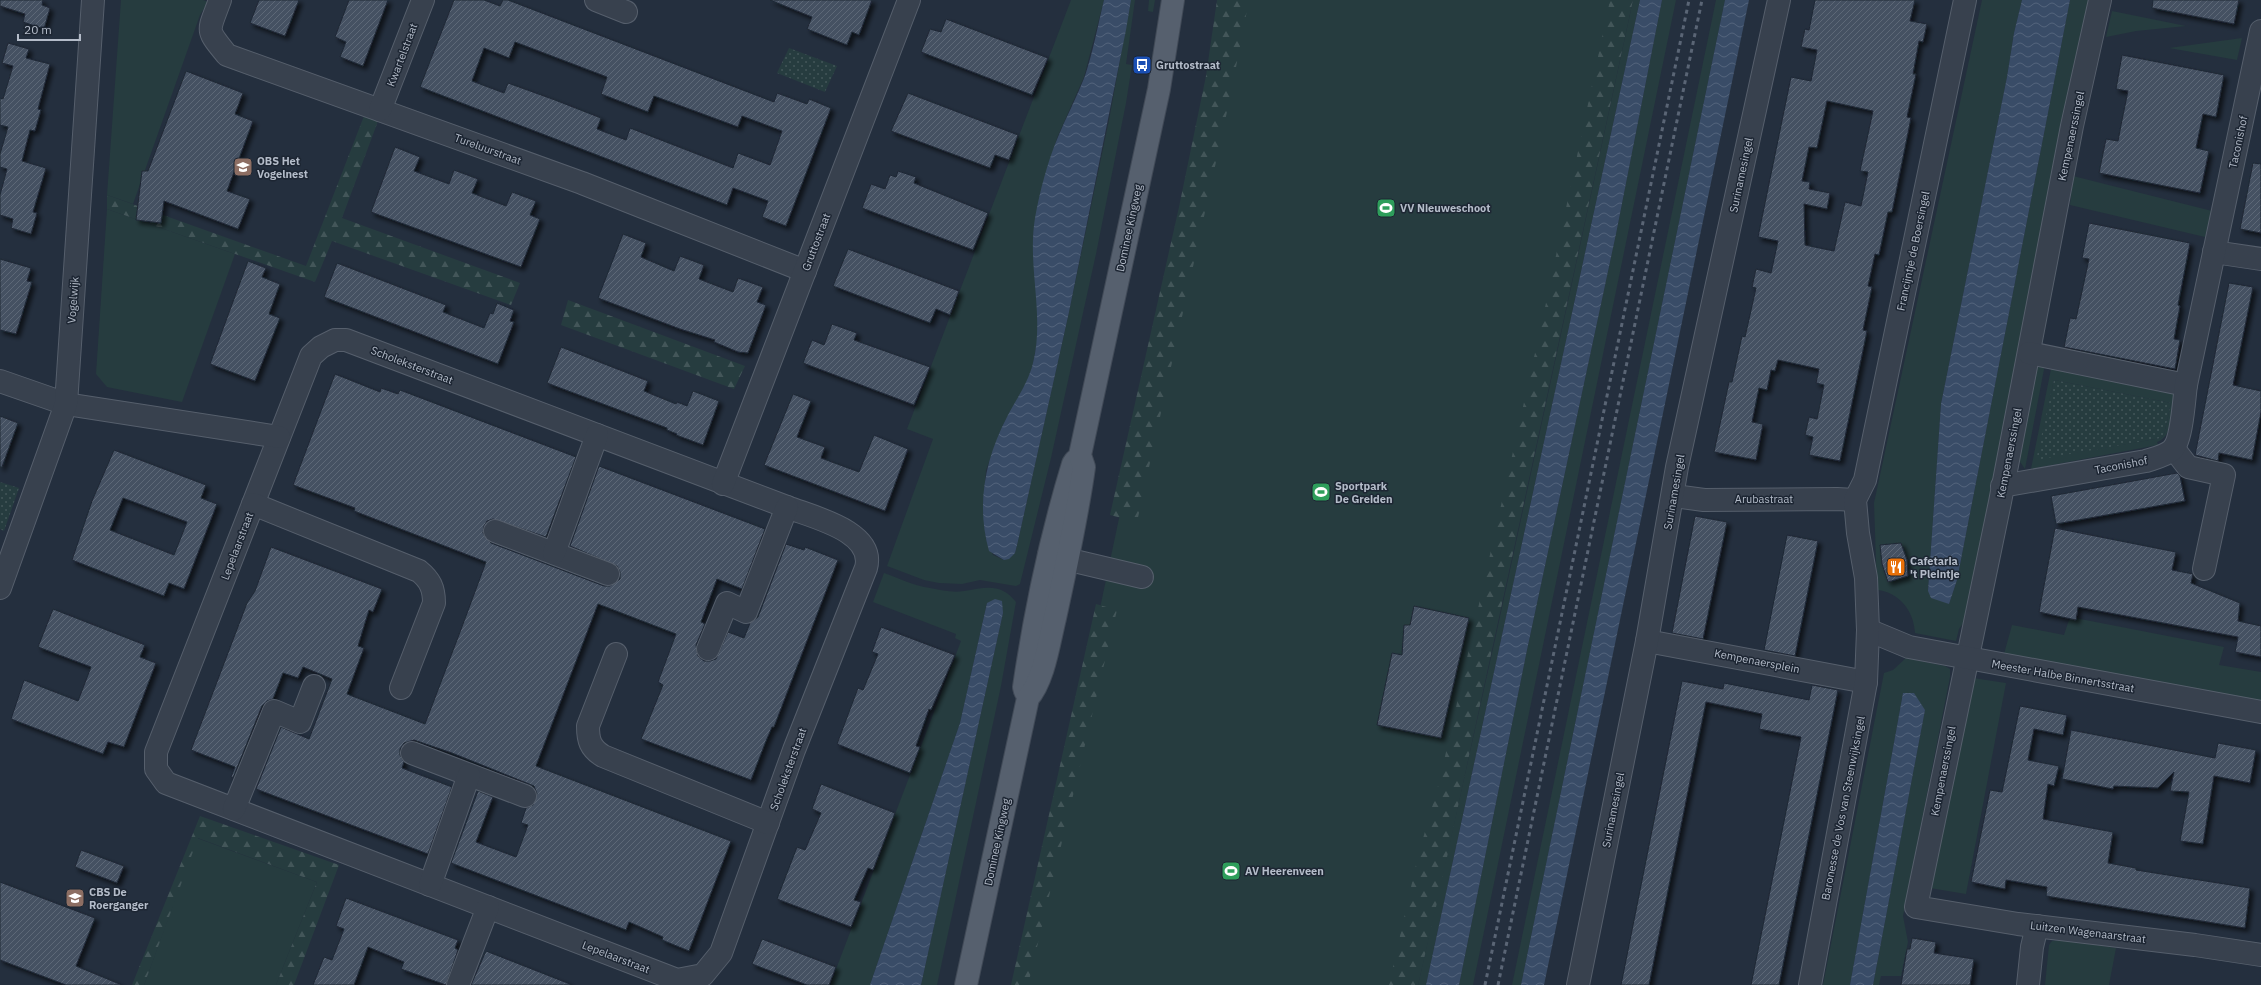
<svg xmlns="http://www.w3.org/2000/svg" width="2261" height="985" font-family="'IBM Plex Sans',sans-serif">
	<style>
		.grass { fill: #263c3f; fill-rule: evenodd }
		.forest { fill: url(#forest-firs) }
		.park { fill: url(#park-dots) }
		.water { fill: url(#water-waves) }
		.building { fill: url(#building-hatch); stroke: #1f2835; fill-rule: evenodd; filter: url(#shadow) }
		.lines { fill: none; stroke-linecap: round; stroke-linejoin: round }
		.minor-casing { stroke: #565f6c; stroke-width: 24 }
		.major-casing { stroke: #414a57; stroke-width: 24 }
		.minor { stroke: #38414e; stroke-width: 22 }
		.major { stroke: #56606e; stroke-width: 22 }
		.rail { stroke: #5a6575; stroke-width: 3; stroke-dasharray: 4 4; stroke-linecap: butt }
		.labels { text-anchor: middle; stroke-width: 3; stroke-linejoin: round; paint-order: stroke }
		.street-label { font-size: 11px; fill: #b4bcc9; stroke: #1d2633 }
		.poi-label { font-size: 11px; font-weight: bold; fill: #b4bcc9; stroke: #1d2633; text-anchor: start }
	</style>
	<defs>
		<pattern id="forest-firs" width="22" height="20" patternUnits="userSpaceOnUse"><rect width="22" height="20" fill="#263c3f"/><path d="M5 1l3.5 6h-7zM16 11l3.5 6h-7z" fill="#435659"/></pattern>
		<pattern id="park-dots" width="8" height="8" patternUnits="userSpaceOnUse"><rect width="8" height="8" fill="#263c3f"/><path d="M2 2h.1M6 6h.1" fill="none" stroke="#435659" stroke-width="1.8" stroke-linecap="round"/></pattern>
		<pattern id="water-waves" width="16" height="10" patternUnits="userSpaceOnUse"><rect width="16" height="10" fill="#394c67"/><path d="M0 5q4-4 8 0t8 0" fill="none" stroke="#53647b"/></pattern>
		<pattern id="building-hatch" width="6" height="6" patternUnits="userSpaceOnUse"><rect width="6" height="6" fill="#455162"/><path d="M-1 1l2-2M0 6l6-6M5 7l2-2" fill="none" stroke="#5d6877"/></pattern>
		<filter id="shadow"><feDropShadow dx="3.5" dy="3.5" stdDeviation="2" flood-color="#0009"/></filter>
	</defs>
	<rect width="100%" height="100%" fill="#242f3e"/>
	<g class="grass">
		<path d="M121 0H203L208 2 200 15 133 204 107 195Z"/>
		<path d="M1071 0H1104L1084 77 1057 138 1039 201 1033 237 1038 310V337L1033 364 1026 385 1003 425 986 470 983 507 986 539 993 555 1004 560 1015 553 1018 541 1069 312 1109 120 1131 0H1135L1126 64 1132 65 1126 103 1096 254 1051 458 1020 584 1016 586 980 580 962 584 939 583 924 580 887 566 933 439 907 429Z"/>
		<path d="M1149 0H1155L1153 12 1148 11Z"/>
		<path d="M1229 0H1630L1406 985H1020Z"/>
		<path d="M1633 0H1640L1426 985H1418L1496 635Z"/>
		<path d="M1662 0H1676L1473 985H1459L1527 650 1616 234Z"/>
		<path d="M1716 0H1725L1521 985H1512Z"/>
		<path d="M1982 0H2022L2014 33 2007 77 1941 404 1928 591 1949 604 1957 580 2070 0H2089L1978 558 1964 622 1959 629 1956 641 1915 633C1914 611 1899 592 1877 590L1874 503Z"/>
		<path d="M2112 11 2186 26 2136 31 2106 37Z"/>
		<path d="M2242 38 2237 60 2169 48Z"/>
		<path d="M2073 176 2212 211 2205 237 2070 205Z"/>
		<path d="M107 209 235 254 182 402 107 387 96 374Z"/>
		<path d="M2045 364 2025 469 2016 456 2036 366Z"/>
		<path d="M2052 364 2059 365 2065 372 2162 392 2172 388 2176 390 2175 423 2170 422C2168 432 2167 438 2157 442L2158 445 2031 469ZM2054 380 2171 403 2164 434 2161 438 2037 459Z"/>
		<path d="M884 573C899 578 914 586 930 588 941 590 953 593 964 591 985 588 1000 582 1016 602L1001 686 937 985H921L1003 613 987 603 960 723 870 985H830L961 641 955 638 956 634 873 602Z"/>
		<path d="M2070 617 2224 647 2219 665 2261 672V702L2004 654 2012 625 2064 635Z"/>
		<path d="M1906 658 1945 666 1950 669V677L1903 916 1908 942 1901 976H1881L1879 985H1873L1925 710 1903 693 1850 985H1823L1884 673 1893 670Z"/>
		<path d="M1973 678 2006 683 1966 894 1930 888Z"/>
		<path d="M197 838 317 882 276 985H144Z"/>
		<path d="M2062 940 2116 948 2109 985H2045L2049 945 2052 941Z"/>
	</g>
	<g class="forest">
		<path d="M1217 0H1249L1230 98 1137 522 1110 515 1179 207 1206 76Z"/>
		<path d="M1610 0H1633L1439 894 1418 985H1389L1418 856 1440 779 1543 317Z"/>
		<path d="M364 116 378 121 342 218 520 283 511 305 332 241 315 282 107 209V195L306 266Z"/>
		<path d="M568 300 745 366 734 389 561 325Z"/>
		<path d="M1096 604 1117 610 1028 985H1011Z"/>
		<path d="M200 816 339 865 294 985H276L317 882 198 838 144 985H132Z"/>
	</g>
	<g class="park">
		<path d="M789 48 837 66 825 92 777 73Z"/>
		<path d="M2054 380 2171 403 2164 434 2161 438 2036 460Z"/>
		<path d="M0 482 19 488 4 531 0 529Z"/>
	</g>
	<g class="water">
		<path d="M1104 0H1131L1126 30 1069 312 1018 541 1015 553 1009 559 1004 560 989 551C976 505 985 459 1007 417 1017 398 1028 383 1033 363 1045 315 1027 267 1035 218 1040 191 1047 163 1058 137 1066 117 1077 97 1085 76 1093 52 1098 25 1104 0Z"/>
		<path d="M1640 0H1662L1616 234 1527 650 1459 985H1426Z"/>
		<path d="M1725 0H1749L1544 985H1521Z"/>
		<path d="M2022 0H2070L1957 580 1949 604 1931 598 1928 591 1941 404 2007 77 2014 33Z"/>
		<path d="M995 599 1002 601 1003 613 921 985H870L960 723 987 603Z"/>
		<path d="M1903 693H1914L1925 710 1873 985H1850Z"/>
	</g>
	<g class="building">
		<path d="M0 0H43L42 5 50 8 44 29 23 22 25 14 0 6Z"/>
		<path d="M259 0H299L285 36 250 23Z"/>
		<path d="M349 0H388L363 66 340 57 346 42 335 37Z"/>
		<path d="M454 0H484L500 6 503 0H508L774 102 777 93 807 104 809 99 831 108 786 226 762 217 768 201 733 188 727 205 420 87ZM515 42 607 77 601 94 648 112 654 96 738 127 742 116 782 131 770 165 738 153 733 168 630 128 626 140 597 129 601 118 555 100 508 83 504 93 472 81 484 48 509 58Z"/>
		<path d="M770 0H872L859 35 852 32 847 45 807 29 812 17Z"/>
		<path d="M1815 0H1915L1910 21 1927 24 1923 42 1919 41 1913 74H1916L1907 117 1911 118 1892 212H1888L1879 255 1875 254 1868 286 1872 287 1863 330 1867 331 1840 461 1809 455 1813 437 1805 435 1809 417 1817 419 1824 385 1816 383 1819 369 1778 360 1775 371 1771 370 1767 390 1759 388 1752 422 1763 424 1756 460 1714 452 1729 382H1732L1742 336 1745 337 1756 288 1752 287 1756 269 1771 273 1778 241 1758 237 1791 77 1811 81 1817 50 1801 47 1805 29 1809 30ZM1827 101 1873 111 1860 171 1868 172 1861 206 1845 202 1834 251 1805 245 1804 204 1827 209 1830 193 1809 189 1810 182 1802 181 1809 147 1817 148Z"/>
		<path d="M2153 0H2239L2234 24 2152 8Z"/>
		<path d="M946 19 1048 58 1032 95 921 52 930 29 941 32Z"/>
		<path d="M8 43 29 49 26 58 50 64 38 109 41 110 35 131 30 130 22 161 46 168 33 212 37 213 31 234 11 228 13 219 0 215V195L7 169 0 167V154L8 127 0 125V98L3 99 13 66 2 63Z"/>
		<path d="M2122 55 2224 75 2216 117 2203 114 2196 148 2209 151 2200 193 2099 173 2106 139 2118 141 2122 120 2128 91 2116 89Z"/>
		<path d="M186 71 243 93 235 114 253 121 227 191 250 199 238 229 164 201 161 223 136 220 142 171H148Z"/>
		<path d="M908 93 1018 135 1009 160 995 155 990 168 891 131Z"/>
		<path d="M395 147 420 157 414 171 449 184 454 170 478 179 472 193 506 206 512 192 536 201 530 215 540 219 521 267 371 212Z"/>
		<path d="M2253 163 2261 164V233L2240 229Z"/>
		<path d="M898 171 916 177 914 183 988 213 973 250 862 208 871 184 885 189 890 175 896 177Z"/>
		<path d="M2089 223 2190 243 2178 305 2180 306 2174 339 2180 340 2175 369 2064 347 2070 318 2076 319 2089 259 2082 258Z"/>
		<path d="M623 234 646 243 641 257 674 271 680 256 704 265 699 279 733 292 738 278 763 287 757 302 766 305 748 353 738 352 714 342 715 340 680 329 598 298Z"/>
		<path d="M848 249 959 291 950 315 936 309 930 323 833 286Z"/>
		<path d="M0 259 31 268 27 281 32 282 16 334 0 330Z"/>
		<path d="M248 261 266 268 262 277 280 284 269 314 280 318 255 381 210 364Z"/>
		<path d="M337 263 446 305 443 312 484 328 490 313 493 314 497 303 514 310 510 321 514 322 498 364 324 297Z"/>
		<path d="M2229 283 2253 287 2233 385 2261 391V412L2252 460 2219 453 2218 461 2195 455Z"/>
		<path d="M832 324 857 333 854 340 930 367 914 405 803 363 812 340 824 345Z"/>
		<path d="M561 347 648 381 644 391 676 404 677 402 687 406 693 391 719 401 703 445 676 435 677 434 667 430V428L547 383Z"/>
		<path d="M335 374 380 392 381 388 398 394 400 390 576 457 546 537 493 519 487 521 484 526 483 533 491 543 604 586H610L620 579V572L617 566 570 546 599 466 765 529 742 589 717 579 701 622 705 624 696 645 698 656 704 661H710L716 659 728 632 744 638 750 623 758 617 786 544 804 550 805 547 838 560 774 727H772L766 741 751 780 641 739 663 685 658 682 676 634 598 604 536 766 731 841 689 951 662 940 663 937 629 922 626 930 451 863 478 791 493 797 476 842 516 857 528 825 521 823 526 808 533 805 537 794 534 786 452 753 414 740 404 743 400 749V755L404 762 402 768 452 787 428 854 256 789 281 727 309 739 332 679 303 667 298 678 283 673 273 699 267 701 262 706 233 778 231 777 235 767 191 750 247 603 255 591 271 547 382 589 373 612 369 610 358 646 364 648 347 694 425 724 460 632 486 562 354 511 355 508 293 485Z"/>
		<path d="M793 394 811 401 797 437 825 447 821 458 859 472 874 435 908 449 885 511 764 465Z"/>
		<path d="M0 416 18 423 2 467H0Z"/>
		<path d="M114 450 206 485 201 498 217 504 184 589 169 583 164 596 72 560 92 501ZM123 498 187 522 174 555 110 530Z"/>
		<path d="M2177 473 2180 476 2185 501 2056 524 2051 496Z"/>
		<path d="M1695 516 1727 522 1703 639 1672 633Z"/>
		<path d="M2055 528 2176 552 2172 570 2193 574 2191 583 2240 603 2238 621 2261 626V657L2235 652 2238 637 2078 607 2076 620 2039 612Z"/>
		<path d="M1787 535 1818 541 1795 656 1764 650Z"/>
		<path d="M1901 543 1907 560 1908 576 1888 582 1882 564 1880 545Z"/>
		<path d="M1414 606 1469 618 1441 738 1377 725 1392 653 1402 655 1404 625H1410Z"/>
		<path d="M53 609 145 645 140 657 156 663 124 747 108 742 103 754 11 719 24 680 78 701 91 667 38 647Z"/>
		<path d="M881 627 955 655 931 710 929 709 916 746 920 747 910 773 837 744 858 688 863 690 878 654 872 652Z"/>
		<path d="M1682 681 1723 689 1724 683 1809 700 1812 685 1838 690 1779 985H1751L1801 737 1759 729 1762 714 1706 702 1649 985H1621Z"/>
		<path d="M2020 706 2067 715 2063 735 2034 729 2028 760 2059 766 2054 786 2048 784 2043 819 2113 832 2108 863 2136 868V870L2250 888 2245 928 2046 896 2047 887 2006 880 2005 889 1971 882 1990 790 2002 792Z"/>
		<path d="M2071 730 2215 758 2218 743 2256 750 2250 783 2214 776 2203 844 2180 841 2189 792 2170 791 2174 772 2158 788 2114 786 2113 789 2062 779Z"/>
		<path d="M821 784 895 813 873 870 868 868 854 900 861 902 851 927 777 899 797 847 805 850 821 813 812 809Z"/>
		<path d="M81 850 124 866 117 883 75 867Z"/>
		<path d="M0 882 95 918 76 966 122 985H66L0 960Z"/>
		<path d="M346 898 458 940 455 948 458 950 446 985 401 969 404 962 368 947 354 985H313L324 957 332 960 344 929 336 926Z"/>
		<path d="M1912 938 1936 942 1934 953 1974 959 1970 985H1901L1907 949H1910Z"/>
		<path d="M762 939 836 967 829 985H807L752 964Z"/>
		<path d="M486 951 570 984V985H471Z"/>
	</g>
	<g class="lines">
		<defs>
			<g id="minor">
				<path d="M220 0C208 33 205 28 227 55L582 183 805 271"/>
				<path d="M596 0 626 12"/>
				<path d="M2100 0 2072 126 2000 502 1916 907 2018 924 2195 945 2261 955"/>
				<path d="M380 110 423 0"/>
				<path d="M2214 252 2261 259"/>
				<path d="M335 340H346L787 507C812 517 876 531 866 568L794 750 721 953 703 975 677 980 166 783 156 769V752L311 356 321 347Z"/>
				<path d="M2029 353 2186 385"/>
				<path d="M0 381 66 404 279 437"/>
				<path d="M2174 449 2188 467 2224 475 2204 569"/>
				<path d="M723 484 909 0"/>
				<path d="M2002 486 2146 461C2155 458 2165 456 2172 450 2182 441 2184 399 2186 385L2261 31"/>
				<path d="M1674 496 1704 500 1837 499 1855 500"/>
				<path d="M253 504 419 571C430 580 434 588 434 603L401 688"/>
				<path d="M495 531 608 574"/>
				<path d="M554 553 597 435"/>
				<path d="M1049 555 1142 577"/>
				<path d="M0 588 66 404 93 0"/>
				<path d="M1868 630 1909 647 2261 712"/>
				<path d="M1647 641 1866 682"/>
				<path d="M708 649 727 603 746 612 787 507"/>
				<path d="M616 654 588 726C588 740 590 748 603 756L768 823"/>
				<path d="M412 753 525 796"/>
				<path d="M234 809 274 711 300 722 314 686"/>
				<path d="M430 885 469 775"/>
				<path d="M458 985 488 907"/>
				<path d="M1578 985 1647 641 1677 467 1779 0"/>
				<path d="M1810 985 1866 682 1868 630 1866 578 1858 533 1855 500 1865 480 1965 0"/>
				<path d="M2028 985 2032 947 2037 926"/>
			</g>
			<g id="major">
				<path d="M1025 691 1024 687C1035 612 1051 536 1073 464L1075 461"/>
				<path d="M966 985 1028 698C1044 680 1049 642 1055 618 1066 567 1077 518 1084 467L1080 455 1159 89 1173 0"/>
			</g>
		</defs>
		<use href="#minor" class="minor-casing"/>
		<use href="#major" class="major-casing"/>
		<use href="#minor" class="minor"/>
		<use href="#major" class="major"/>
		<g class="rail">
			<path d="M1485 985 1689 0"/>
			<path d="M1498 985 1702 0"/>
		</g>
	</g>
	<defs>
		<symbol id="bus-square" viewBox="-11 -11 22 22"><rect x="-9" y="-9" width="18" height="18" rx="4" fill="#1a4fb4" stroke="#1d2633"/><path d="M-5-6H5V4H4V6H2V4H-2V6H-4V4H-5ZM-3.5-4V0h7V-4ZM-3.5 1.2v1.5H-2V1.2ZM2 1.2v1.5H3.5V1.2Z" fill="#fff"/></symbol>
		<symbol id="school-square" viewBox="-11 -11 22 22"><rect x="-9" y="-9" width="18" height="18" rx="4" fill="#8d6e63" stroke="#1d2633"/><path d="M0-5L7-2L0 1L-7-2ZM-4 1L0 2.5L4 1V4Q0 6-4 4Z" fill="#fff"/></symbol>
		<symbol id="stadium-square" viewBox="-11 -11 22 22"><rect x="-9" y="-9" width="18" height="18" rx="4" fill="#2e9e5b" stroke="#1d2633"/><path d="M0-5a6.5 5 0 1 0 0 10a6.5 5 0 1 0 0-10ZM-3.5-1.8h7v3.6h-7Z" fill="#fff"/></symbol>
		<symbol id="restaurant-square" viewBox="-11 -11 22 22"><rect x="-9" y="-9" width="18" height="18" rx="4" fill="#e8710a" stroke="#1d2633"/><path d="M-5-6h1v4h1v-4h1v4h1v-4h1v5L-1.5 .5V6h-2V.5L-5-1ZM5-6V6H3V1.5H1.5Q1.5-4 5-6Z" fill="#fff"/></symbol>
	</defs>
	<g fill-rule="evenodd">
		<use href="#bus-square" x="1131" y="54" width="22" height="22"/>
		<use href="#school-square" x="232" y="156" width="22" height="22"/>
		<use href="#stadium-square" x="1375" y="197" width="22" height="22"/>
		<use href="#stadium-square" x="1310" y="481" width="22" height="22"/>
		<use href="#restaurant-square" x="1885" y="556" width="22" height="22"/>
		<use href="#stadium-square" x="1220" y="860" width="22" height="22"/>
		<use href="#school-square" x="64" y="887" width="22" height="22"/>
	</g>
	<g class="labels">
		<g class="street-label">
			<text transform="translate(402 55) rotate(-69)" y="4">Kwartelstraat</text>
			<text transform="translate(2071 136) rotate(-78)" y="4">Kempenaerssingel</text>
			<text transform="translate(2238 142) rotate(-78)" y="4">Taconishof</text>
			<text transform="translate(488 149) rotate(20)" y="4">Tureluurstraat</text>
			<text transform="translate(1741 175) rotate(-78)" y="4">Surinamesingel</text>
			<text transform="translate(1129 228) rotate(-78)" y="4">Dominee Kingweg</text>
			<text transform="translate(816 242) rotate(-69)" y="4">Gruttostraat</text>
			<text transform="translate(1913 251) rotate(-78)" y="4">Francijntje de Boersingel</text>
			<text transform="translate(73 300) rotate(-86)" y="4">Vogelwijk</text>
			<text transform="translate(412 365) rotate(21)" y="4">Scholeksterstraat</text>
			<text transform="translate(2009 453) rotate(-79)" y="4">Kempenaerssingel</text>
			<text transform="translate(2121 465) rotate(-11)" y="4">Taconishof</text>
			<text transform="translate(1674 492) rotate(-80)" y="4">Surinamesingel</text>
			<text x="1764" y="503">Arubastraat</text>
			<text transform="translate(237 546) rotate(-69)" y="4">Lepelaarstraat</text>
			<text transform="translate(1757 661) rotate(11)" y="4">Kempenaersplein</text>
			<text transform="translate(2063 676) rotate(10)" y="4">Meester Halbe Binnertsstraat</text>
			<text transform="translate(788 769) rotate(-70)" y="4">Scholeksterstraat</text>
			<text transform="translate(1943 771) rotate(-79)" y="4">Kempenaerssingel</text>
			<text transform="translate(1843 808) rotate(-79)" y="4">Baronesse de Vos van Steenwijksingel</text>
			<text transform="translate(1613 810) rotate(-79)" y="4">Surinamesingel</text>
			<text transform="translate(997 842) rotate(-78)" y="4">Dominee Kingweg</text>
			<text transform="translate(2088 932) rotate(7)" y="4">Luitzen Wagenaarstraat</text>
			<text transform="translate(616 957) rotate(21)" y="4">Lepelaarstraat</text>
		</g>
		<g class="poi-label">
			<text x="1156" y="69">Gruttostraat</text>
			<text x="257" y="165">OBS Het<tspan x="257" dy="13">Vogelnest</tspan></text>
			<text x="1400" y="212">VV Nieuweschoot</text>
			<text x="1335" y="490">Sportpark<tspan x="1335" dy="13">De Greiden</tspan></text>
			<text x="1910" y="565">Cafetaria<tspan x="1910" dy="13">'t Pleintje</tspan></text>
			<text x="1245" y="875">AV Heerenveen</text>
			<text x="89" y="896">CBS De<tspan x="89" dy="13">Roerganger</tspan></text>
		</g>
	</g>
	<path d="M18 34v6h62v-6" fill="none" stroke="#b4bcc9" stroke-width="2"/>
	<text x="24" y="34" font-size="12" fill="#b4bcc9" stroke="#1d2633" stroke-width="3" paint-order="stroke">20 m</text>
</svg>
